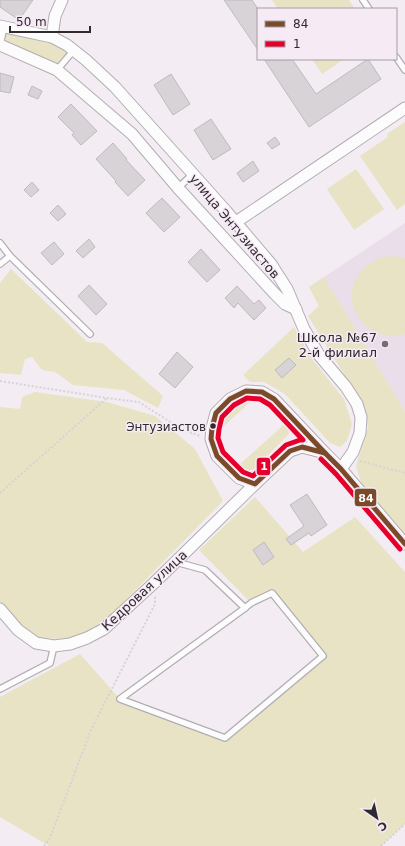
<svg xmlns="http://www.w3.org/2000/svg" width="405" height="846" font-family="'DejaVu Sans',sans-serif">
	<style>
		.built { fill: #eadeea }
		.green { fill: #e7e3c4 }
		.building { fill: #d7d3d7; stroke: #bfbabf }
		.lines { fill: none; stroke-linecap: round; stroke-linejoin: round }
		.lane-casing { stroke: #b2adb2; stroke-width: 8 }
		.street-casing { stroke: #b2adb2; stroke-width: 13 }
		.path { stroke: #d5d3d5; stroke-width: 2; stroke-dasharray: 2 2; stroke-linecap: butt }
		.lane { stroke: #fdfcfd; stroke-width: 5.5 }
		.street { stroke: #fdfcfd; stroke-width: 11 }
		.bus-1-casing { stroke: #f6eaf5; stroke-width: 8 }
		.bus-2-casing { stroke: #f6eaf5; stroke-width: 8 }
		.bus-1 { stroke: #7a4b2a; stroke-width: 5 }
		.bus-2 { stroke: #e4002b; stroke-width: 5 }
		.poi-dot { fill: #736e73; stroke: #f6eaf5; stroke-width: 1.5 }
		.bus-dot { fill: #2e2a2e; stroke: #f6eaf5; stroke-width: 1.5 }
		.labels { text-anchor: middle; stroke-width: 3; stroke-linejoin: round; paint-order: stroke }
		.bus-label { font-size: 12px; fill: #2e2a2e; stroke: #f6eaf5; text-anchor: end }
		.street-label { font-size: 13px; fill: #2e2a2e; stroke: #f6eaf5 }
		.poi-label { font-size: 13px; fill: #2e2a2e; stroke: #f6eaf5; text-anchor: end }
		.line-badge { stroke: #f6eaf5; stroke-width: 1.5 }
		.badge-label { font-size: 11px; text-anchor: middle; font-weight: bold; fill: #fff }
	</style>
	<rect width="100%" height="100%" fill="#f3edf3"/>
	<path class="built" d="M405 223V412L324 277Z"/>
	<g class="green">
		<path d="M272 0H349L355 9H278Z"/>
		<path d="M7 33 59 45 68 50C65 57 63 63 54 64L8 43 6 39Z"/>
		<path d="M312 59H344L322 74Z"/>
		<path d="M405 122V204L397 210 360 156 388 137 387 134Z"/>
		<path d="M356 169 384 209 354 230 327 189Z"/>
		<path d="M388 256 401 257 405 259V334C398 337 390 337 384 335 357 329 342 297 359 274 364 268 369 263 376 260 379 258 384 257 388 256Z"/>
		<path d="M11 269 87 342 102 343 163 396 158 408 124 390 73 385 55 372 42 370 32 357 25 359 21 375 0 373V283Z"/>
		<path d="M324 277 405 412V535L363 489 356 466 368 428 365 408 308 316 319 306 309 287Z"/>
		<path d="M294 327 312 359 344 399 352 424 347 441 340 447 330 443 285 394 264 382H250L243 375Z"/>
		<path d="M35 392 107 402 155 416 195 449 223 501 97 629 66 639 36 638 18 625 0 602V407L20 409 22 397Z"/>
		<path d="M243 401 250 402 221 429C225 413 228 409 243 401Z"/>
		<path d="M286 423 288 426 289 434 253 470H247L239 465Z"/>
		<path d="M255 497 303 552 355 517 405 572V824L381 846H49L0 817V697L80 654 120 699 225 738 323 656 272 593 251 603 199 550Z"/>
	</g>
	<g class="building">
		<path d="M0 0H33L19 20 0 7Z"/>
		<path d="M224 0H252L258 9V50Z"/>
		<path d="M264 59H292L316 94 368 59 381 79 309 127Z"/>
		<path d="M0 73 14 77 10 93 0 91Z"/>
		<path d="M171 74 190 104 173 115 154 85Z"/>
		<path d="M32 86 42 91 38 99 28 95Z"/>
		<path d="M71 104 97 131 81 145 72 135 74 133 58 117Z"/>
		<path d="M211 119 231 149 213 160 194 130Z"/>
		<path d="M275 137 280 144 272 149 267 143Z"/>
		<path d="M113 143 127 159 126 160 145 180 128 196 115 182 116 181 96 159Z"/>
		<path d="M253 161 259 171 243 182 237 173Z"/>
		<path d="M32 182 39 190 31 197 24 190Z"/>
		<path d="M162 198 180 217 164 232 146 213Z"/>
		<path d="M58 205 66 214 58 221 50 213Z"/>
		<path d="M89 239 95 247 83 258 76 251Z"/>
		<path d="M54 242 64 254 52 265 41 253Z"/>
		<path d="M201 249 220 270 207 282 188 262Z"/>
		<path d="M89 285 107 304 96 315 78 296Z"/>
		<path d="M237 286 254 304 259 300 266 308 254 320 238 303 234 308 225 298Z"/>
		<path d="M177 352 193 367 175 388 159 374Z"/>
		<path d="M289 358 296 365 282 378 275 370Z"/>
		<path d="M307 494 327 525 311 536 309 533 291 545 286 539 304 526 290 505Z"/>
		<path d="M264 542 274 557 263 565 253 550Z"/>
	</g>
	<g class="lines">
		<defs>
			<g id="lane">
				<path d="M363 0 369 9"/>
				<path d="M0 45 4 27"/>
				<path d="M396 57 405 70"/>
				<path d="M57 70 74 50"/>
				<path d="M178 188 193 174"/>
				<path d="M0 243 10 256"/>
				<path d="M0 264 10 256 90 334"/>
				<path d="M176 562 205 570 245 608"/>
				<path d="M272 593 323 656 225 738 120 699 245 608 251 603Z"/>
				<path d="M0 689 50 663 54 646"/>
			</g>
			<g id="street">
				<path d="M0 26 52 37 67 45 86 60 115 87 193 174 226 211 271 264 287 289 304 329 319 355 346 387 357 404 361 417 360 433 353 452 341 469"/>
				<path d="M52 37 55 16 62 0"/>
				<path d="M0 45 57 70 132 134 178 188 275 294 285 304 296 309"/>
				<path d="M236 222 405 108"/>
				<path d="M325 453 302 447 290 451 255 484 239 478 217 456 211 439 212 428 216 413 230 399 246 391 262 392 274 399 325 453 341 469 405 544"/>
				<path d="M0 609 18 630 36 643 54 646 70 644 87 638 104 629 154 583 255 484"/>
			</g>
		</defs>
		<use href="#lane" class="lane-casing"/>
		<use href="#street" class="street-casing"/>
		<g class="path">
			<path d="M0 381 107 398 139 402 181 429 200 436"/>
			<path d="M360 461 405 473"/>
			<path d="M0 493 107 398"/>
			<path d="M44 846 50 838 91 730 155 604V596"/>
			<path d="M381 846 405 824"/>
		</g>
		<use href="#lane" class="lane"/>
		<use href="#street" class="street"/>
		<defs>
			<g id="bus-1">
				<path d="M246 391 262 392 274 399 325 453 302 447 290 451 255 484 239 478 217 456 211 439 212 428 216 413 230 399Z"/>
				<path d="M325 453 341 469 405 544"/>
			</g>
			<g id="bus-2">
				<path d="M247 398 260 399 270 405 303 440H300L286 445 253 476 243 472 223 452 218 438 219 429 222 417 234 405Z"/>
				<path d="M321 459 336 474 400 549"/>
			</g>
		</defs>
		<use href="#bus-1" class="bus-1-casing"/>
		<use href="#bus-2" class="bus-2-casing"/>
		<use href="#bus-1" class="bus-1"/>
		<use href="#bus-2" class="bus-2"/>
	</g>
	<circle class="poi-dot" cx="385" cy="344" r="4"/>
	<circle class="bus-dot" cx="213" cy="426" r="3.5"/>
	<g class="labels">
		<g class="bus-label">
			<text x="206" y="431">Энтузиастов</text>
		</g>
		<g class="street-label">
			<text transform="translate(235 226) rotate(50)" y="5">улица Энтузиастов</text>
			<text transform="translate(144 590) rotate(-43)" y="5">Кедровая улица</text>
		</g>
		<g class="poi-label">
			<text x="377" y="342">Школа №67<tspan x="377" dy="15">2-й филиал</tspan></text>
		</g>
	</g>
	<g class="line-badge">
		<rect x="256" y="457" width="15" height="19" rx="4" fill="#e4002b"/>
		<rect x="354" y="488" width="23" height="19" rx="4" fill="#7a4b2a"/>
	</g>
	<g class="badge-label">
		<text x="264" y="470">1</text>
		<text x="366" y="502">84</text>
	</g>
	<rect x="257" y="8" width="140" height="52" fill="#f6eaf5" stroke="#a69da5"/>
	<rect x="265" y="21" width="20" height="6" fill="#7a4b2a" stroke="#a69da5"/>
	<text x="293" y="28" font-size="12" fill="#2e2a2e">84</text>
	<rect x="265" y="41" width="20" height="6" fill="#e4002b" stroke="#a69da5"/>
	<text x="293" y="48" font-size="12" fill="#2e2a2e">1</text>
	<g transform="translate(377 818) rotate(146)" stroke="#f6eaf5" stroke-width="3" paint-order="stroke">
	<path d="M0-3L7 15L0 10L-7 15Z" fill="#2e2a2e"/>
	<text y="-6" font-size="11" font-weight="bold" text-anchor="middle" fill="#2e2a2e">С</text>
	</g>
	<path d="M10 26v6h80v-6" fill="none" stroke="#2e2a2e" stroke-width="2"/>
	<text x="16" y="26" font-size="12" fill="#2e2a2e" stroke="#f6eaf5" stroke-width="3" paint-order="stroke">50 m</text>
</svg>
